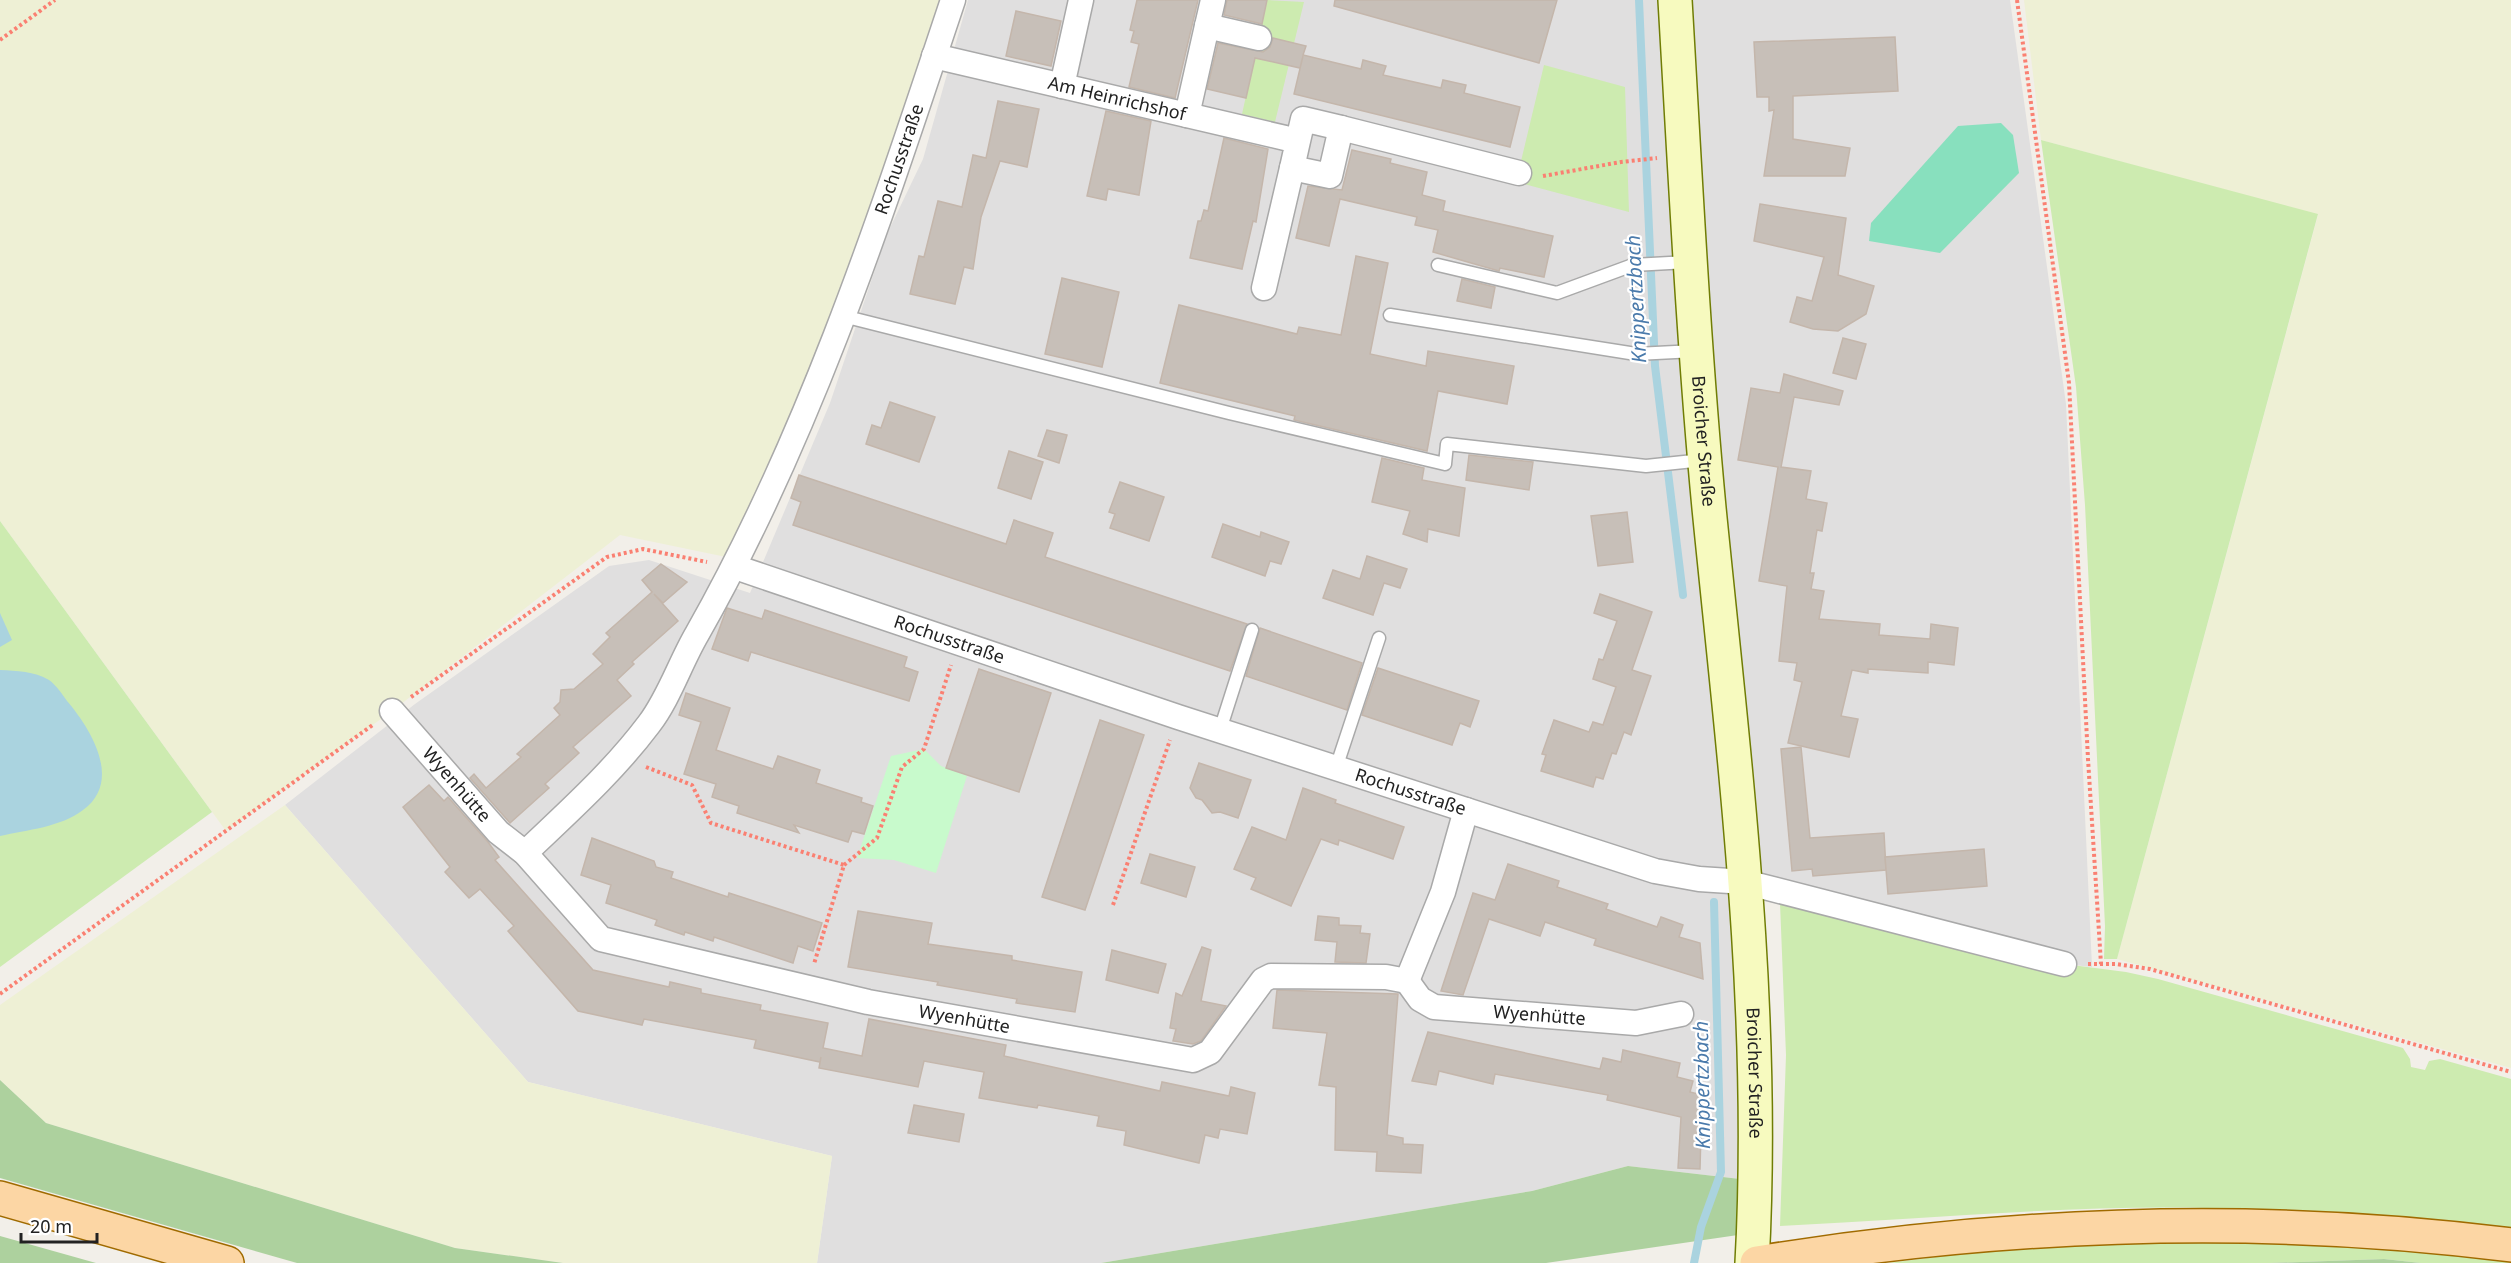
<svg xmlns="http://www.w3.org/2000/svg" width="2511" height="1263" font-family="'Noto Sans',sans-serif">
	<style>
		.residential { fill: #e0dfdf }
		.farmland { fill: #eef0d5 }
		.grass { fill: #cdebb0 }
		.forest { fill: #add19e }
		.park { fill: #c8facc }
		.pitch { fill: #88e0be }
		.water { fill: #aad3df }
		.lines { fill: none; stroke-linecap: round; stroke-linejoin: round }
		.stream { stroke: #aad3df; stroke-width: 8 }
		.building { fill: #c7bfb8; stroke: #c4b6ab; stroke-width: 1.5 }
		.lane-casing { stroke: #a9a9a9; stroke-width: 15 }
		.street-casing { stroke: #a9a9a9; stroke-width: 27 }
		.secondary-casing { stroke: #707d05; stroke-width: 36 }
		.primary-casing { stroke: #a06b00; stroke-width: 36 }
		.path { stroke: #fa8072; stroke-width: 4; stroke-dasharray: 3 3; stroke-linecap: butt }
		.lane { stroke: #fff; stroke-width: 12 }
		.street { stroke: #fff; stroke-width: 24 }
		.secondary { stroke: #f7fabf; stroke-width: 33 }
		.primary { stroke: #fcd6a4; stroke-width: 33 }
		.labels { text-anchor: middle; stroke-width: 4.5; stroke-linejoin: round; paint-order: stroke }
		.street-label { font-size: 18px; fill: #222; stroke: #fff }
		.water-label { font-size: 20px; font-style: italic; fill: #4a7aab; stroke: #fff }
	</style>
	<rect width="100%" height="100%" fill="#f2efe9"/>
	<path class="residential" d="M968 0H2010L2066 404 2092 967 2064 964 1746 882 1740 1179 1628 1166 1532 1191 1101 1263H817L832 1156 528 1082 285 805 415 704 609 566 649 560 750 593 830 403 887 234 923 159Z"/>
	<g class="farmland">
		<path d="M0 0H941L841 300 731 558 620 535 392 711 226 831 0 521Z"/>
		<path d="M2024 0H2511V1068L2117 959 2318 215 2041 140Z"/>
		<path d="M285 805 528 1082 832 1156 817 1263H563L455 1248 46 1123 0 1080V1005Z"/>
	</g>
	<g class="grass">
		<path d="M1267 0 1304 2 1275 122 1242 114Z"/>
		<path d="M1544 65 1625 87 1629 212 1516 182Z"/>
		<path d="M2041 140 2318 214 2117 959H2104L2105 926 2085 505 2076 387Z"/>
		<path d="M0 521 212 812 0 967Z"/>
		<path d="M1780 903 2064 964 2126 972 2158 979 2403 1048 2410 1059 2411 1067 2425 1070 2429 1061 2440 1059 2511 1079V1228C2410 1219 2309 1209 2207 1208 2065 1205 1922 1219 1780 1226L1786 1055Z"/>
		<path d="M2257 1241 2375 1247 2511 1261V1263H2421L2384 1259 2269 1263H1888L1960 1254 2125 1242Z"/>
	</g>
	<g class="forest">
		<path d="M0 1080 46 1123 455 1248 563 1263H297L0 1178Z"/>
		<path d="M1628 1166 1740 1179 1738 1235 1546 1263H1101L1532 1191Z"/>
		<path d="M0 1236 96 1263H0Z"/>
		<path d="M2384 1259 2421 1263H2269Z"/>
	</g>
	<path class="park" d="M924 749 941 766 967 776 936 873 894 860 857 858 891 756Z"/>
	<path class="pitch" d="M2001 123 2013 135 2019 173 1940 253 1869 241 1871 223 1958 126Z"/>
	<g class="water">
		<path d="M0 613 12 640 0 647Z"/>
		<path d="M0 670C17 671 34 671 49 680 56 685 62 694 67 701 91 729 123 781 83 810 61 827 27 830 0 836Z"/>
	</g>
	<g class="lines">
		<g class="stream">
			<path d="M1639 0 1655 366 1683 595"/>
			<path d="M1694 1263 1701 1227 1721 1172 1714 902"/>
		</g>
	</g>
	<g class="building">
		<path d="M1137 0H1198L1175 98 1129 87 1139 44 1131 42 1134 31 1130 30Z"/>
		<path d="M1227 0H1267L1262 24 1224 15Z"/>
		<path d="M1335 0H1557L1539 63 1334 6Z"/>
		<path d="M1016 11 1061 21 1051 66 1006 56Z"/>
		<path d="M1895 37 1898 91 1793 96V139L1850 148 1845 176H1764L1774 110 1769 111V97H1757L1754 42Z"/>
		<path d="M1273 38 1306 46 1303 55 1361 69 1363 60 1386 66 1383 75 1441 88 1443 80 1466 85 1464 93 1520 107 1510 147 1294 94 1303 56 1300 68 1255 58 1246 98 1207 89 1218 43 1263 52 1270 47Z"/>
		<path d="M998 101 1039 109 1027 167 1000 161 981 217 973 269 964 267 955 304 910 294 919 256 924 257 938 201 962 207 973 155 986 158Z"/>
		<path d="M1106 111 1151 121 1139 195 1108 189 1106 200 1087 196Z"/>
		<path d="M1224 138 1268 149 1256 222 1253 221 1242 269 1190 258 1198 221H1201L1204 210 1208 211Z"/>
		<path d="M1352 150 1391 159 1390 163 1427 172 1422 195 1445 201 1443 211 1553 236 1544 277 1500 268 1499 271 1433 252 1438 230 1415 225 1417 217 1340 199 1329 246 1296 238 1308 186 1342 190Z"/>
		<path d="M1760 204 1846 218 1838 275 1874 286 1866 314 1838 331 1813 329 1790 322 1797 297 1812 301 1824 257 1754 241Z"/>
		<path d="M1356 256 1388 263 1370 354 1426 366 1428 351 1514 366 1507 404 1438 391 1427 451 1294 420 1295 416 1160 383 1179 305 1297 334 1299 327 1341 335Z"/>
		<path d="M1062 278 1119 292 1102 367 1045 354Z"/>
		<path d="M1462 279 1495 287 1491 308 1457 301Z"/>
		<path d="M1843 338 1866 344 1856 379 1833 373Z"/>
		<path d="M1784 374 1843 391 1839 405 1794 397 1781 467 1811 471 1806 499 1827 503 1822 531 1817 530 1810 573H1814L1811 589 1824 591 1819 619 1880 624 1879 635 1930 639 1931 624 1958 628 1954 665 1928 662V673L1868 669V673L1852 670 1841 716 1858 719 1849 757 1788 743 1802 682 1794 680 1797 663 1779 661 1787 586 1759 581 1778 467 1738 460 1751 388 1780 393Z"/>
		<path d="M890 402 935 417 919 462 866 444 872 425 881 428Z"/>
		<path d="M1047 430 1067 435 1059 463 1038 456Z"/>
		<path d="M1009 451 1043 462 1031 499 998 488Z"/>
		<path d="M1469 455 1533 462 1529 490 1466 480Z"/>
		<path d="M1382 458 1424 468 1422 480 1465 488 1459 536 1428 529 1427 542 1403 534 1410 511 1372 502Z"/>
		<path d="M799 475 1006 544 1014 520 1053 533 1045 557 1247 624 1230 671 793 525 801 502 791 498Z"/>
		<path d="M1120 482 1164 497 1149 541 1110 528 1115 514 1109 512Z"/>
		<path d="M1627 512 1633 562 1598 566 1591 516Z"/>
		<path d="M1223 524 1260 537 1261 532 1289 542 1281 564 1270 561 1265 576 1212 557Z"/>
		<path d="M1367 556 1407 569 1400 588 1384 583 1373 615 1323 598 1333 570 1360 579Z"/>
		<path d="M661 564 687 582 663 603 654 594 678 621 632 662 634 664 617 680 631 696 573 747 579 753 545 784 549 788 510 823 470 778 474 774 486 788 521 757 517 754 560 715 554 708 560 702 561 690 574 689 603 664 593 654 610 637 606 633 652 592 642 580Z"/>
		<path d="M1600 594 1652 612 1632 670 1651 676 1631 735 1624 732 1616 754 1612 753 1603 779 1596 777 1593 787 1541 771 1546 755 1542 754 1554 720 1589 732 1593 722 1603 725 1616 687 1593 679 1599 659 1603 660 1617 621 1594 613Z"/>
		<path d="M727 608 762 619 765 610 907 657 904 667 918 672 909 701 751 652 748 661 712 649Z"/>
		<path d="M1260 628 1362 663 1347 710 1246 676Z"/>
		<path d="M1378 668 1479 701 1470 727 1460 723 1452 745 1362 715Z"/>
		<path d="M979 669 1051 693 1019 792 946 768Z"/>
		<path d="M686 693 730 708 716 750 773 769 778 756 820 770 816 783 862 798 861 802 873 806 864 834 852 831 848 842 794 825 799 833 737 813 739 806 712 797 716 784 684 774 701 722 679 715Z"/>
		<path d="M1100 720 1144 735 1085 910 1042 897Z"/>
		<path d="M1801 747 1810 838 1884 833 1886 870 1813 876 1812 869 1792 871 1781 749Z"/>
		<path d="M1199 763 1251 780 1238 818 1220 812 1212 813 1202 800 1196 798 1190 788Z"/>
		<path d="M429 785 444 801 448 797 488 842 499 857 495 860 593 970 669 987 670 982 701 989V993L761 1005 760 1010 828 1023 823 1048 862 1056 869 1019 1006 1045 1004 1056 1160 1091 1162 1082 1229 1096 1231 1087 1255 1093 1247 1134 1220 1129 1218 1138 1205 1135 1199 1163 1124 1145 1126 1131 1097 1126 1099 1116 1038 1105 1037 1108 979 1098 984 1072 924 1061 918 1087 819 1068 821 1057 820 1062 754 1048 756 1040 644 1019 642 1025 578 1011 508 931 514 926 480 889 469 898 445 872 450 867 403 807Z"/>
		<path d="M1303 788 1336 800 1335 803 1404 827 1393 859 1339 840 1338 845 1321 839 1291 906 1251 889 1256 878 1234 869 1252 827 1286 840Z"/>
		<path d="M592 838 654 861 656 867 673 872 671 878 728 897 729 893 822 923 813 951 798 946 793 963 714 937 713 941 685 932 684 935 655 925 657 920 606 903 611 885 581 875Z"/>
		<path d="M1984 849 1987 886 1888 894 1885 857Z"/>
		<path d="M1150 854 1195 867 1186 897 1141 883Z"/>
		<path d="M1508 864 1559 881 1557 887 1608 904 1606 909 1657 927 1661 917 1683 925 1679 937 1700 943 1703 979 1594 945 1596 939 1545 922 1540 936 1489 919 1463 995 1441 991 1473 893 1495 900Z"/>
		<path d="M858 911 932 923 928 944 1012 956V960L1082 972 1075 1012 1016 1003 1017 999 937 985 938 982 848 967Z"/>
		<path d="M1318 916 1339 918V925L1361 926 1360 933 1370 934 1366 963 1335 962 1337 942 1315 940Z"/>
		<path d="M1202 947 1211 950 1201 1001 1226 1006 1201 1041 1193 1044 1173 1041 1176 1029 1170 1028 1176 993 1182 996Z"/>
		<path d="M1112 950 1166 964 1158 993 1106 980Z"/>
		<path d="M1277 990 1398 994 1387 1135 1403 1138V1144L1423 1145 1421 1173 1376 1171 1377 1152 1335 1150 1336 1087 1319 1085 1327 1033 1273 1028Z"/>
		<path d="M1428 1032 1600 1069 1603 1058 1621 1062 1623 1050 1680 1063 1677 1077 1693 1081 1690 1092 1702 1095 1700 1169 1678 1168 1681 1117 1607 1100 1608 1095 1495 1074 1493 1084 1439 1071 1436 1085 1412 1081Z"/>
		<path d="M914 1105 964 1114 959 1142 908 1133Z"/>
	</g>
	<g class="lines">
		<defs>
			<g id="lane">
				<path d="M1438 265 1557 293 1633 265 1688 262"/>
				<path d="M1390 315 1636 354 1695 351"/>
				<path d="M843 316 1229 413 1445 464 1447 444 1646 466 1703 460"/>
				<path d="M1220 730 1252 630"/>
				<path d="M1336 768 1379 638"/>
			</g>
			<g id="street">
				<path d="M1213 0 1207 26 1259 38"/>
				<path id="s1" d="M934 56 1298 141 1303 119 1341 128 1330 176 1292 168 1298 141"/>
				<path d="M1062 86 1081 0"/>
				<path d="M1187 115 1207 26"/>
				<path d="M1341 128 1519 173"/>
				<path d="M1264 288 1292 168"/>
				<path id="s2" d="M735 567 1178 717 1655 871 1699 879 1745 882 2064 964"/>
				<path id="s3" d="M392 711 498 832 525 853 601 939 868 1002 1193 1060 1210 1052 1263 980 1271 976 1386 977 1407 981 1443 892 1466 810"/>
				<path id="s4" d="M525 853C568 812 613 772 649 724 669 698 680 663 697 634 810 435 881 216 953 0"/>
				<path id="s5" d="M1407 981 1420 999 1434 1007 1636 1023 1681 1014"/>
			</g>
			<g id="secondary">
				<path id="s6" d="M1675 0C1685 170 1693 339 1709 508 1734 759 1766 1010 1752 1263"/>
			</g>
			<g id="primary">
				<path d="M0 1198 227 1263"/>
				<path d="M1757 1263C2008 1222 2258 1213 2511 1245"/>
			</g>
		</defs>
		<use href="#lane" class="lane-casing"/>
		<use href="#street" class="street-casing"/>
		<use href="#secondary" class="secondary-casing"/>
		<use href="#primary" class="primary-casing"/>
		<g class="path">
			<path d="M2017 0 2069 383 2088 759 2101 964"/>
			<path d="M0 40 55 0"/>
			<path d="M1543 176 1621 162 1657 158"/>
			<path d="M411 697 607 557 643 549 707 562"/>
			<path d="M646 767 692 785 711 823 844 865 814 964"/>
			<path d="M844 865 877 838 902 767 924 749 951 665"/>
			<path d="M1113 905 1170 740"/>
			<path d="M2088 964H2116L2150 969 2511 1072"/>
			<path d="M0 994 374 724"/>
		</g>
		<use href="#lane" class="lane"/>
		<use href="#street" class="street"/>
		<use href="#secondary" class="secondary"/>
		<use href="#primary" class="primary"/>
	</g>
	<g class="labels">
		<g class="street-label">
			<text dy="6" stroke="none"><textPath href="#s1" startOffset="188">Am Heinrichshof</textPath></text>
			<text dy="6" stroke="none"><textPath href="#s4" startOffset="798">Rochusstraße</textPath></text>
			<text dy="6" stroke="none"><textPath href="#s6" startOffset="442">Broicher Straße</textPath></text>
			<text dy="6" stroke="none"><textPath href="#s2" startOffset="226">Rochusstraße</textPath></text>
			<text dy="6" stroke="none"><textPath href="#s3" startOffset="98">Wyenhütte</textPath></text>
			<text dy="6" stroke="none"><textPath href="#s2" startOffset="712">Rochusstraße</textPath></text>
			<text dy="6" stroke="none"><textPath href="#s5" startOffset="144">Wyenhütte</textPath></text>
			<text dy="6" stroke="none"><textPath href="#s3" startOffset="682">Wyenhütte</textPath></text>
			<text dy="6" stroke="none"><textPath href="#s6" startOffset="1076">Broicher Straße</textPath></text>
		</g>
		<g class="water-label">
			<text transform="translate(1636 299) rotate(-93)" y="7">Knippertzbach</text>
			<text transform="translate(1702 1085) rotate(-91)" y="7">Knippertzbach</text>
		</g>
	</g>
	<path d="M21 1233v9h76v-9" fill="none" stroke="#222222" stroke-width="3"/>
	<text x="30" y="1233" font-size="18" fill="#222222" stroke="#ffffff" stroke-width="4.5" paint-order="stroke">20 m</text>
</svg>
